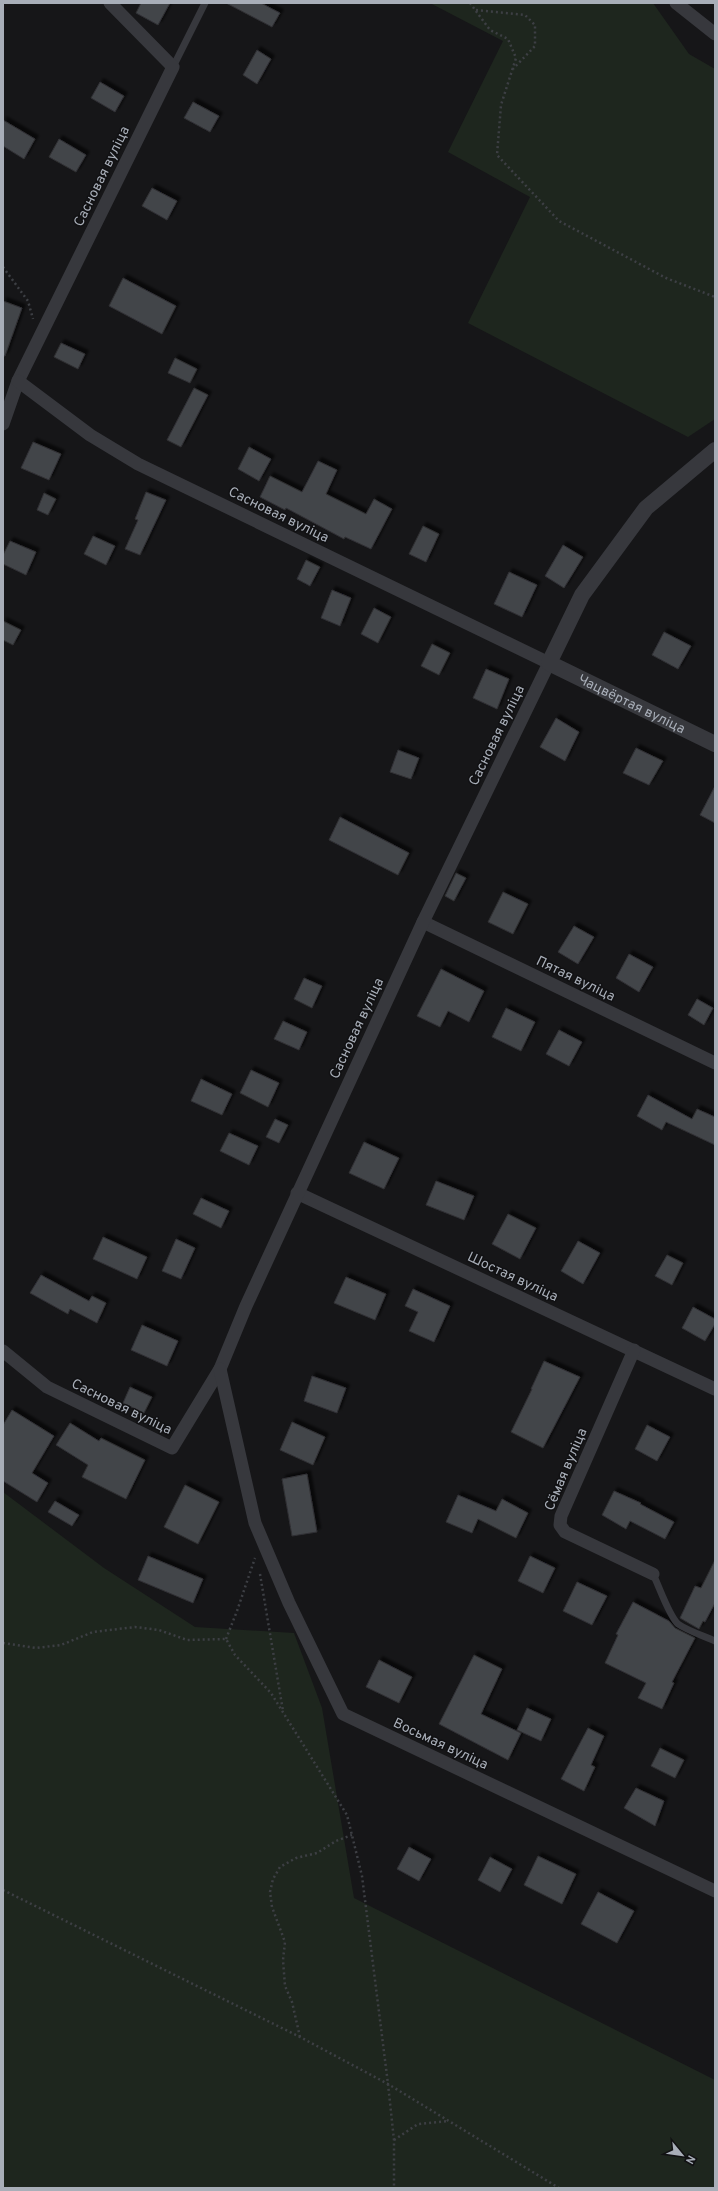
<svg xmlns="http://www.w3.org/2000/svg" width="718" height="2191" font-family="Overpass,sans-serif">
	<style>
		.green { fill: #1e261e }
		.building { fill: #424448; stroke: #303034; filter: url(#shadow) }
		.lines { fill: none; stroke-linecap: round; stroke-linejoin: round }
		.path { stroke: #3d3f44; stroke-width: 2.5; stroke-dasharray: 2 3; stroke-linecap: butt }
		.service { stroke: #37383d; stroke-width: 7 }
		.minor { stroke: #37383d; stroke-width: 13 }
		.tertiary { stroke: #37383d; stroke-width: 16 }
		.labels { text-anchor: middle; stroke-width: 3; stroke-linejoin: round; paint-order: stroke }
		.street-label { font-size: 14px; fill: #a8aeb8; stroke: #111113 }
	</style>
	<defs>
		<filter id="shadow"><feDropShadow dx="3.5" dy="-3.5" stdDeviation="1" flood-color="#0009"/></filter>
	</defs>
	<rect width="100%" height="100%" fill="#161618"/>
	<g class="green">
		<path d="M430 3H653L689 54 715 69V419L688 437 468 323 530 197 448 152 503 41Z"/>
		<path d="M3 1492 104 1568 195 1627 294 1633 322 1708 354 1898 715 2080V2188H3Z"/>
	</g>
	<g class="building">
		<path d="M141 3H170L158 25 136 13Z"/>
		<path d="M226 3H261L280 13 272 27Z"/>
		<path d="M257 50 271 59 257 84 243 75Z"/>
		<path d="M100 82 124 96 115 112 91 98Z"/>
		<path d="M193 102 219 116 210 132 184 118Z"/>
		<path d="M3 120 35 139 24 159 3 146Z"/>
		<path d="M59 139 86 155 76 172 49 157Z"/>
		<path d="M152 188 177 201 167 220 142 206Z"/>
		<path d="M123 278 176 306 162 334 109 306Z"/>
		<path d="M3 301 22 308 5 356H3Z"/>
		<path d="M61 343 85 354 78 369 54 357Z"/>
		<path d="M175 358 197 369 190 383 168 373Z"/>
		<path d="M194 388 208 395 181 447 167 440Z"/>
		<path d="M33 442 61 454 49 480 21 468Z"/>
		<path d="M249 447 271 459 259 481 238 469Z"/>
		<path d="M318 461 337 470 326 494 366 514 374 499 392 509 371 549 345 537 344 539 286 508 285 510 260 497 270 476 302 492Z"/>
		<path d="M146 492 166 500 140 555 125 549 138 520 135 519Z"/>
		<path d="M44 493 56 499 48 515 37 510Z"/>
		<path d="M423 526 439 534 426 562 409 554Z"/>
		<path d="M93 536 115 546 106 565 84 554Z"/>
		<path d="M10 541 36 552 26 575 3 564V555Z"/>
		<path d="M563 545 583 557 564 588 545 576Z"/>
		<path d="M306 560 320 567 310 586 297 579Z"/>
		<path d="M509 572 537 585 522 617 494 604Z"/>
		<path d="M332 590 351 598 340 626 321 618Z"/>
		<path d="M374 608 391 617 378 643 361 634Z"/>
		<path d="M3 621 21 630 13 645 3 640Z"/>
		<path d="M664 632 691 646 678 669 652 655Z"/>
		<path d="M432 644 450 653 439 675 421 666Z"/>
		<path d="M486 669 509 679 497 709 473 698Z"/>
		<path d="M556 718 579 732 565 761 540 747Z"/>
		<path d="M636 748 663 761 649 785 623 773Z"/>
		<path d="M398 750 419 758 411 779 390 772Z"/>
		<path d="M715 786V823L700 815Z"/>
		<path d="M340 817 409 853 398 875 329 840Z"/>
		<path d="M456 873 466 878 454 901 445 896Z"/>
		<path d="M503 892 528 904 513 934 488 922Z"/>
		<path d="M574 926 594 937 578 964 558 952Z"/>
		<path d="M629 954 653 967 639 992 616 978Z"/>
		<path d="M441 969 484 991 469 1022 448 1011 440 1027 417 1016Z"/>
		<path d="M304 978 322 986 312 1008 294 999Z"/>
		<path d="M697 999 713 1008 704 1025 688 1015Z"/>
		<path d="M506 1008 535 1022 521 1051 492 1037Z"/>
		<path d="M283 1021 307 1032 299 1050 274 1039Z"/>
		<path d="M559 1030 582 1042 569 1066 546 1054Z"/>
		<path d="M251 1070 279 1083 268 1107 240 1093Z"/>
		<path d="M201 1079 232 1094 222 1115 191 1101Z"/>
		<path d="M648 1095 692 1119 697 1109 715 1117V1145L666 1122 662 1130 637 1116Z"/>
		<path d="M275 1119 288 1125 279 1143 266 1137Z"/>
		<path d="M229 1133 258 1146 249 1165 220 1151Z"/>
		<path d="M364 1142 399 1158 384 1189 349 1173Z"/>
		<path d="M436 1181 474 1196 464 1220 426 1205Z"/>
		<path d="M201 1198 229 1211 221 1228 193 1214Z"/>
		<path d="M508 1214 536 1228 520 1259 492 1244Z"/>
		<path d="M103 1237 147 1257 137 1279 93 1259Z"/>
		<path d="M176 1239 195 1248 181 1279 162 1271Z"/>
		<path d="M578 1241 600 1253 583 1284 561 1271Z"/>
		<path d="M667 1255 683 1263 672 1285 655 1276Z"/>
		<path d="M41 1275 89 1301 92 1296 106 1303 97 1323 70 1309 68 1314 30 1293Z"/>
		<path d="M346 1277 386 1294 375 1320 334 1303Z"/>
		<path d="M413 1289 450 1306 434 1342 409 1331 418 1312 405 1306Z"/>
		<path d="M693 1307 715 1319V1324L705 1341 682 1328Z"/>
		<path d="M142 1325 178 1341 167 1366 131 1350Z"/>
		<path d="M544 1361 580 1377 543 1448 511 1432 532 1389H531Z"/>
		<path d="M312 1376 346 1388 337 1413 304 1401Z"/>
		<path d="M130 1387 152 1397 144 1413 123 1403Z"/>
		<path d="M12 1410 54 1436 32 1473 48 1483 37 1502 3 1481V1425Z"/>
		<path d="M292 1422 325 1437 313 1465 280 1450Z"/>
		<path d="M70 1423 99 1441 101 1438 145 1460 126 1499 82 1477 88 1465 56 1445Z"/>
		<path d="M647 1425 670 1437 657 1461 635 1449Z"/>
		<path d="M307 1474 317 1532 292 1536 282 1479Z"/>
		<path d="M185 1485 219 1502 198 1544 164 1527Z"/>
		<path d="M614 1491 641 1503 640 1504 674 1522 665 1539 630 1521 626 1529 602 1515Z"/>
		<path d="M458 1495 496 1511 502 1499 528 1513 516 1538 478 1519 472 1533 446 1522Z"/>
		<path d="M55 1501 79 1515 72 1526 48 1512Z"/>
		<path d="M148 1556 203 1579 193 1603 138 1580Z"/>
		<path d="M530 1556 555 1568 543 1593 518 1581Z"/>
		<path d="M715 1560V1603L705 1622 703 1621 699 1629 680 1618 695 1586 701 1588Z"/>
		<path d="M577 1582 607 1596 592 1625 563 1611Z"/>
		<path d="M633 1602 669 1621 675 1628 695 1638 672 1682 674 1683 662 1709 638 1698 646 1683 605 1663 618 1635 616 1634Z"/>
		<path d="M474 1655 502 1669 481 1714 521 1733 508 1760 439 1724Z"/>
		<path d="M379 1660 412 1677 399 1703 366 1687Z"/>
		<path d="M527 1708 551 1719 541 1741 517 1730Z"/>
		<path d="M588 1728 604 1736 591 1765 595 1767 584 1791 561 1779Z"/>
		<path d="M660 1748 684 1760 675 1778 651 1766Z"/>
		<path d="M636 1788 664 1801 655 1826 624 1808Z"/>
		<path d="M409 1847 431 1859 419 1881 397 1869Z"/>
		<path d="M538 1856 576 1874 562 1904 524 1885Z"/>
		<path d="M490 1857 512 1869 500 1892 478 1880Z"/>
		<path d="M598 1892 634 1911 617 1943 581 1924Z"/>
	</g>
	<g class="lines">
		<g class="path">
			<path d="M470 3 490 30 508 39 516 58 501 105 497 155 559 221 666 278 715 297"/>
			<path d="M476 10 525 15 535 25V46L513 69"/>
			<path d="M3 267 28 301 33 319"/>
			<path d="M260 1574 283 1711"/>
			<path d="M226 1639 237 1611 255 1558"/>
			<path d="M3 1643 36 1648 61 1645 93 1632 135 1627 159 1630 187 1640 226 1639 235 1655 271 1693 347 1815 362 1876 388 2084 394 2140V2188"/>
			<path d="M3 1890 300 2037 388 2084 559 2188"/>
			<path d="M300 2037 292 2002 285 1986 283 1960 285 1942 272 1907 270 1892 273 1879 280 1867 296 1858 317 1853 336 1841 352 1835"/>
			<path d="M394 2140 418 2124 448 2121"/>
		</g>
		<g class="service">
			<path d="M173 67 205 3"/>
			<path d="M653 1574C659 1586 669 1616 678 1624 688 1631 704 1636 715 1641"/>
		</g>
		<g class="minor">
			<path d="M676 3 715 34"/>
			<path d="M3 424 18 381 173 67 110 3"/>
			<path d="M423 922 715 1063"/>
			<path d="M297 1193 715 1389"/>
			<path d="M634 1350 561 1516 560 1525 565 1532 653 1574"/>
			<path d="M3 1351 47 1387 172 1448 220 1369 246 1306 423 922 549 663 138 464 90 435 18 381"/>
			<path d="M220 1369 255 1523 289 1603 343 1714 715 1891"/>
		</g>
		<path class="tertiary" id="s1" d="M715 450 646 508 582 595 549 663 715 744"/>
	</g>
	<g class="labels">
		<g class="street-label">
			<text transform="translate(101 176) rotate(-64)" y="5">Сасновая вуліца</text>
			<text transform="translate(279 514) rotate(26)" y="5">Сасновая вуліца</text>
			<text dy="5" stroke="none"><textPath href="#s1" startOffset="366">Чацвёртая вуліца</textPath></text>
			<text transform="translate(496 735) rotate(-64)" y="5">Сасновая вуліца</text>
			<text transform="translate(576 978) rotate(26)" y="5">Пятая вуліца</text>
			<text transform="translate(356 1028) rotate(-65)" y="5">Сасновая вуліца</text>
			<text transform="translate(513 1276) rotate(25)" y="5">Шостая вуліца</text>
			<text transform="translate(122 1406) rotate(26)" y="5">Сасновая вуліца</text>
			<text transform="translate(565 1469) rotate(-67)" y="5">Сёмая вуліца</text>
			<text transform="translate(441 1743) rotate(25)" y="5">Восьмая вуліца</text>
		</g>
	</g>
	<rect width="718" height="2191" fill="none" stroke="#a8aeb8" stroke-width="8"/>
	<g transform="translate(682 2155) rotate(119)" stroke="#111113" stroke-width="3" paint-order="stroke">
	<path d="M0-3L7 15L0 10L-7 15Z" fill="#a8aeb8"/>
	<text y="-6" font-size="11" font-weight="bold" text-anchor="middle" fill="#a8aeb8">N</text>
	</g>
</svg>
